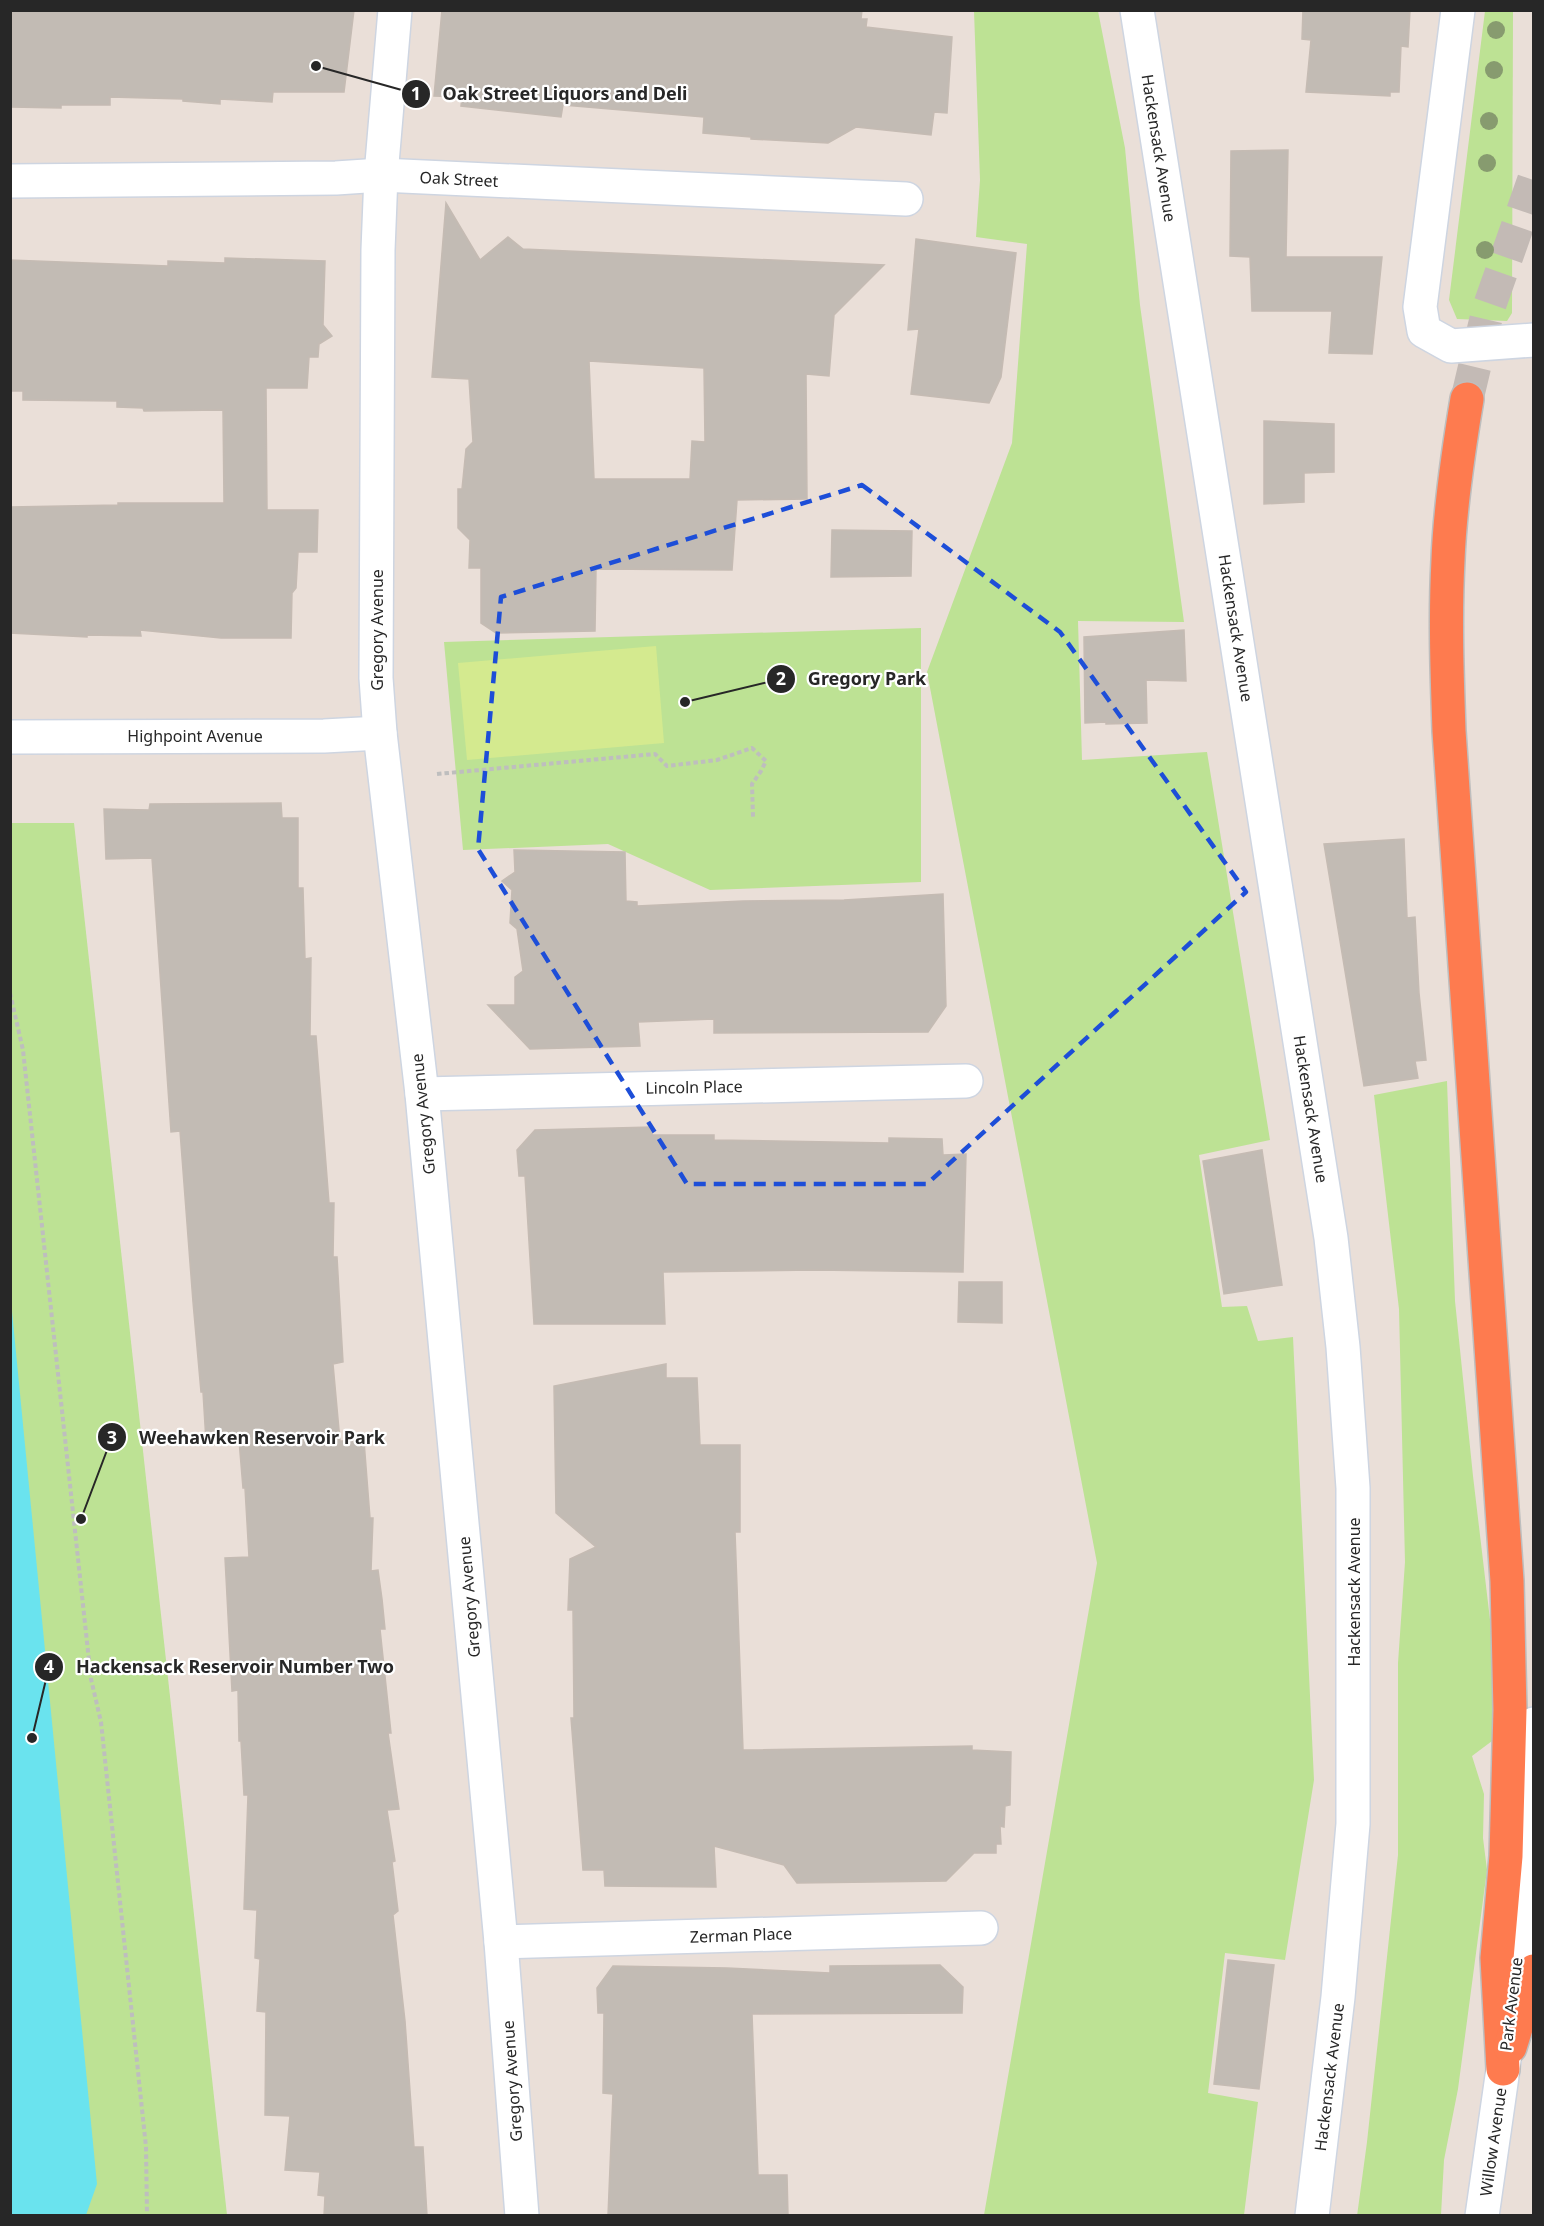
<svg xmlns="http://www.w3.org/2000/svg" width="1544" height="2226" font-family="'Noto Sans',sans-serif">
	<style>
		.green { fill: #bde294 }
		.pitch { fill: #d4ea8f }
		.water { fill: #6ae3ee }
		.building { fill: #c2bbb4; stroke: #c5bbb3; stroke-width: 1.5; fill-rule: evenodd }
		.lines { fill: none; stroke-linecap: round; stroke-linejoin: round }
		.motorway-tunnel { stroke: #c3bab5; stroke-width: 33; stroke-dasharray: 33 16; stroke-linecap: butt }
		.minor-casing { stroke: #ced5e1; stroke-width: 36 }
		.tertiary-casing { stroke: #ced5e1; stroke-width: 36 }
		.secondary-casing { stroke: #ced5e1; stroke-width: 36 }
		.motorway-casing { stroke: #bebebe; stroke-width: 36 }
		.path { stroke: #bebebe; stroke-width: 4; stroke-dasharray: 4.5 3; stroke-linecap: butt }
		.minor { stroke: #fff; stroke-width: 33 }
		.tertiary { stroke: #fff; stroke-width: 33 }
		.secondary { stroke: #fff; stroke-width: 33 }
		.motorway { stroke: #fe7b4f; stroke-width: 33 }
		.tree { fill: #879b6f }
		.marked { fill: none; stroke: #1d4ed8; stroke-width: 4.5; stroke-dasharray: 12 8; stroke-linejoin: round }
		.labels { text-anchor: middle; stroke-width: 4.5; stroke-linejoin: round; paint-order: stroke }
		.street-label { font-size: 16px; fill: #272727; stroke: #fff }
		.leader { fill: none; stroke: #272727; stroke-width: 2 }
		.callout-dot { fill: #272727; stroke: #fff; stroke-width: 2 }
		.mark-label { font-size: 18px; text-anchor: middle; font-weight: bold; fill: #fff }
		.callout-label { font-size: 18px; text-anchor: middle; font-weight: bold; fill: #272727; stroke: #fff; stroke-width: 4.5; stroke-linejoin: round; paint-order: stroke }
	</style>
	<rect width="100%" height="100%" fill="#eadfd8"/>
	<g class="green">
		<path d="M974 11H1098L1125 148 1140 305 1184 622 1078 621 1082 760 1207 752 1270 1140 1199 1155 1222 1307 1247 1306 1258 1341 1293 1337 1314 1780 1285 1960 1225 1953 1208 2093 1258 2102 1244 2215H984L1097 1563 927 672 1012 443 1027 244 976 237 980 180Z"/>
		<path d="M1485 11H1513L1512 313 1507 321 1457 319 1449 300Z"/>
		<path d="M921 628V882L710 890 608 844 463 850 444 642Z"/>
		<path d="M10 823H74L227 2215H11Z"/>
		<path d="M1447 1081 1455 1301 1473 1476 1493 1645 1492 1741 1472 1756 1484 1794 1483 1838 1487 1870 1458 2089 1444 2160 1441 2215 1357 2216 1367 2142 1398 1855V1663L1405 1562 1399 1309 1374 1095Z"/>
	</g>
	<path class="pitch" d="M656 646 664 743 467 760 458 663Z"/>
	<path class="water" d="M10 1291 97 2184 86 2215H11Z"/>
	<g class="building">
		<path d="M12 10H354L344 92H273L272 102 220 99V104L183 101V99L110 97V105H61V108L11 107Z"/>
		<path d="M442 10H862L861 19H867L866 27 952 37 947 113 934 112 931 135 856 127 828 143 751 139V137L703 133 704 117 563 105 561 117 461 106 462 97 434 96Z"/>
		<path d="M1303 10H1410L1408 47 1401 46 1399 92H1390V96L1306 92 1311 40 1302 39Z"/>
		<path d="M1288 150 1286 257H1382L1372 354 1329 353 1332 311H1252L1250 257 1230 256 1231 151Z"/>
		<path d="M446 203 480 260 508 237 523 249 884 265 834 315 829 376 806 374 807 499 737 500 732 570 596 569 595 631 496 633 481 623V568H469L470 540 458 528V489H462L466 449 473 442 469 379 432 377ZM589 361 704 368 705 442 692 441 690 479H594Z"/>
		<path d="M916 239 1016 253 1001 377 989 403 911 394 919 329 908 330Z"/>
		<path d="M225 258 325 261 323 325 332 336 319 344 318 357H309L307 388H266L267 510H318L317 552H298L296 588 292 593 291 638H221L140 630 141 636 87 635V637L10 633V507L118 505V503H224L223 410 144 411 143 408 117 407V401L23 400V391H10V260L168 266V261L225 263Z"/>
		<path d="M1264 421 1334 424V472L1304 473V502L1264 504Z"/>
		<path d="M832 530 912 531 911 576 831 577Z"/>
		<path d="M1184 630 1186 681 1146 680 1147 723 1106 724V722L1085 723 1084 637Z"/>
		<path d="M281 803 282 818H298V888H303L305 959 311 958 310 1036H316L329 1203H334L333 1257H337L343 1362 333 1364 340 1441H364L370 1518H373L371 1571 378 1570 382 1599 385 1629H380L391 1733H388L399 1809 387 1810 395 1861 392 1862 398 1911 393 1915 405 2021 414 2147H423L427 2216H324L325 2196 318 2195 320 2172 285 2170 290 2116 265 2115 266 2012 257 2011 260 1959 255 1958 257 1910 244 1909 248 1795H244L241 1741H239L238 1690 232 1691 225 1558 249 1557 245 1488H243L239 1440 206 1441 203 1392H201L193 1302 180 1131 171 1132 152 858 106 859 104 809 149 810 150 804Z"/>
		<path d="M1404 839 1407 918 1415 917 1419 993 1426 1060 1415 1061 1418 1078 1364 1086 1324 844Z"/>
		<path d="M514 850 625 852 626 901 637 902V906L743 901 844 900 943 894 946 1006 928 1032 714 1033V1019L638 1022 640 1046 530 1049 488 1005H515V977L523 971 517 929 510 923 512 890 502 881 515 872Z"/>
		<path d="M652 1127V1135H714V1140L889 1143V1138L942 1139 943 1155 966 1154 963 1272 814 1270 663 1272 665 1324H534L525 1176H519L517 1150 535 1130Z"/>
		<path d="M1262 1150 1282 1285 1224 1294 1203 1161Z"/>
		<path d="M959 1282H1002V1323L958 1322Z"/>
		<path d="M666 1364V1378H697L700 1445H740V1532H735L743 1750 972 1746V1750L1011 1752 1010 1805 1005 1806 1004 1827 1000 1826 1001 1844H996V1853H974L946 1881 797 1883 784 1865 714 1846 716 1887 605 1886 604 1870H583L571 1718H574L573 1610H568L570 1559 596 1547 556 1513 554 1386Z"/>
		<path d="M1228 1960 1274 1965 1259 2089 1214 2084Z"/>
		<path d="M940 1965 963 1987 962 2013 752 2014 758 2175H787L788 2216H608L613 2094 603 2093 604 2013H598L597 1988 613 1966 727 1968 830 1973V1966Z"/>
	</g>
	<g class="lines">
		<path class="motorway-tunnel" d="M1467 399 1488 310 1534 179"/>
		<defs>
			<g id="minor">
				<path d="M1458 10 1420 307 1424 331 1451 346 1534 340"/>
				<path d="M10 181 336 178 381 175 906 199"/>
				<path d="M422 1094 966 1081"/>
				<path d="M501 1942 981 1928"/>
			</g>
			<g id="tertiary">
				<path d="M395 10 381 175 378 250 376 678 380 733 422 1094 501 1942 522 2216"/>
				<path d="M10 737 324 736 380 733"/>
			</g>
			<g id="secondary">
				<path d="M1137 10 1331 1238 1343 1347 1353 1488V1824L1338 1997 1312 2216"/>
				<path d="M1482 2216 1503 2069 1529 1858 1534 1724"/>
			</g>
			<g id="motorway">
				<path d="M1467 399C1458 453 1450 506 1448 560 1445 617 1447 674 1449 731L1507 1581 1510 1710 1506 1856 1497 1958 1503 2069"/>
				<path d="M1510 2047 1534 1971"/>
			</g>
		</defs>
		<use href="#minor" class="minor-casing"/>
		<use href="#tertiary" class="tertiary-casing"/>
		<use href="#secondary" class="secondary-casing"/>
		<use href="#motorway" class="motorway-casing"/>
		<g class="path">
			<path d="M437 774 655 754 667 766 717 760 752 748 766 761 761 771 752 784 753 817"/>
			<path d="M10 993 23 1050 91 1679 101 1722 146 2147 147 2216"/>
		</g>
		<use href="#minor" class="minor"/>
		<use href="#tertiary" class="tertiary"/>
		<use href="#secondary" class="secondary"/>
		<use href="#motorway" class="motorway"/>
	</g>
	<g class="tree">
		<circle cx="1496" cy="30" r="9"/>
		<circle cx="1494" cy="70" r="9"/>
		<circle cx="1489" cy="121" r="9"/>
		<circle cx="1487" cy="163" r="9"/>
		<circle cx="1485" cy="250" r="9"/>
	</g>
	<path class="marked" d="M862 485 1060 632 1246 892 927 1184H687L478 849 501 597Z"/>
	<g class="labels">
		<g class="street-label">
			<text transform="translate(1159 148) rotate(81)" y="6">Hackensack Avenue</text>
			<text transform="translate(459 179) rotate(3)" y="6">Oak Street</text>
			<text transform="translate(1236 628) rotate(81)" y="6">Hackensack Avenue</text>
			<text transform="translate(377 630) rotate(-90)" y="6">Gregory Avenue</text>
			<text x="195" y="742">Highpoint Avenue</text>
			<text transform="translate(694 1087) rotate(-1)" y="6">Lincoln Place</text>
			<text transform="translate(1311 1109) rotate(81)" y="6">Hackensack Avenue</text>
			<text transform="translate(423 1114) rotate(-96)" y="6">Gregory Avenue</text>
			<text transform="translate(1354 1592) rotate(-90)" y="6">Hackensack Avenue</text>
			<text transform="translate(469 1597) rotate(-95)" y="6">Gregory Avenue</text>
			<text transform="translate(741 1935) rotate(-2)" y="6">Zerman Place</text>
			<text transform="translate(1511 2004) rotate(-83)" y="6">Park Avenue</text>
			<text transform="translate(1329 2077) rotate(-83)" y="6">Hackensack Avenue</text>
			<text transform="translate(512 2081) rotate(-94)" y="6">Gregory Avenue</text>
			<text transform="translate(1493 2142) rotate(-82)" y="6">Willow Avenue</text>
		</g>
	</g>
	<path class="leader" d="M316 66L416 94M685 702L781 679M81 1519L112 1437M32 1738L49 1667"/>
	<g class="callout-dot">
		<circle cx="316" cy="66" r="6"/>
		<circle cx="685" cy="702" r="6"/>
		<circle cx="81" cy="1519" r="6"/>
		<circle cx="32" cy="1738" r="6"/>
		<circle cx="416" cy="94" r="15"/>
		<circle cx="781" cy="679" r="15"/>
		<circle cx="112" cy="1437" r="15"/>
		<circle cx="49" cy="1667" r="15"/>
	</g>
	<g class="mark-label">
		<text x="416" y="100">1</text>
		<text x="781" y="685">2</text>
		<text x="112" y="1444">3</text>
		<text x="49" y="1673">4</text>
	</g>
	<g class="callout-label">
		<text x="565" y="100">Oak Street Liquors and Deli</text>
		<text x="867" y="685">Gregory Park</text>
		<text x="262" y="1444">Weehawken Reservoir Park</text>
		<text x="235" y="1673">Hackensack Reservoir Number Two</text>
	</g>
	<rect width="1544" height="2226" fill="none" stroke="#272727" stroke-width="24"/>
</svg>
